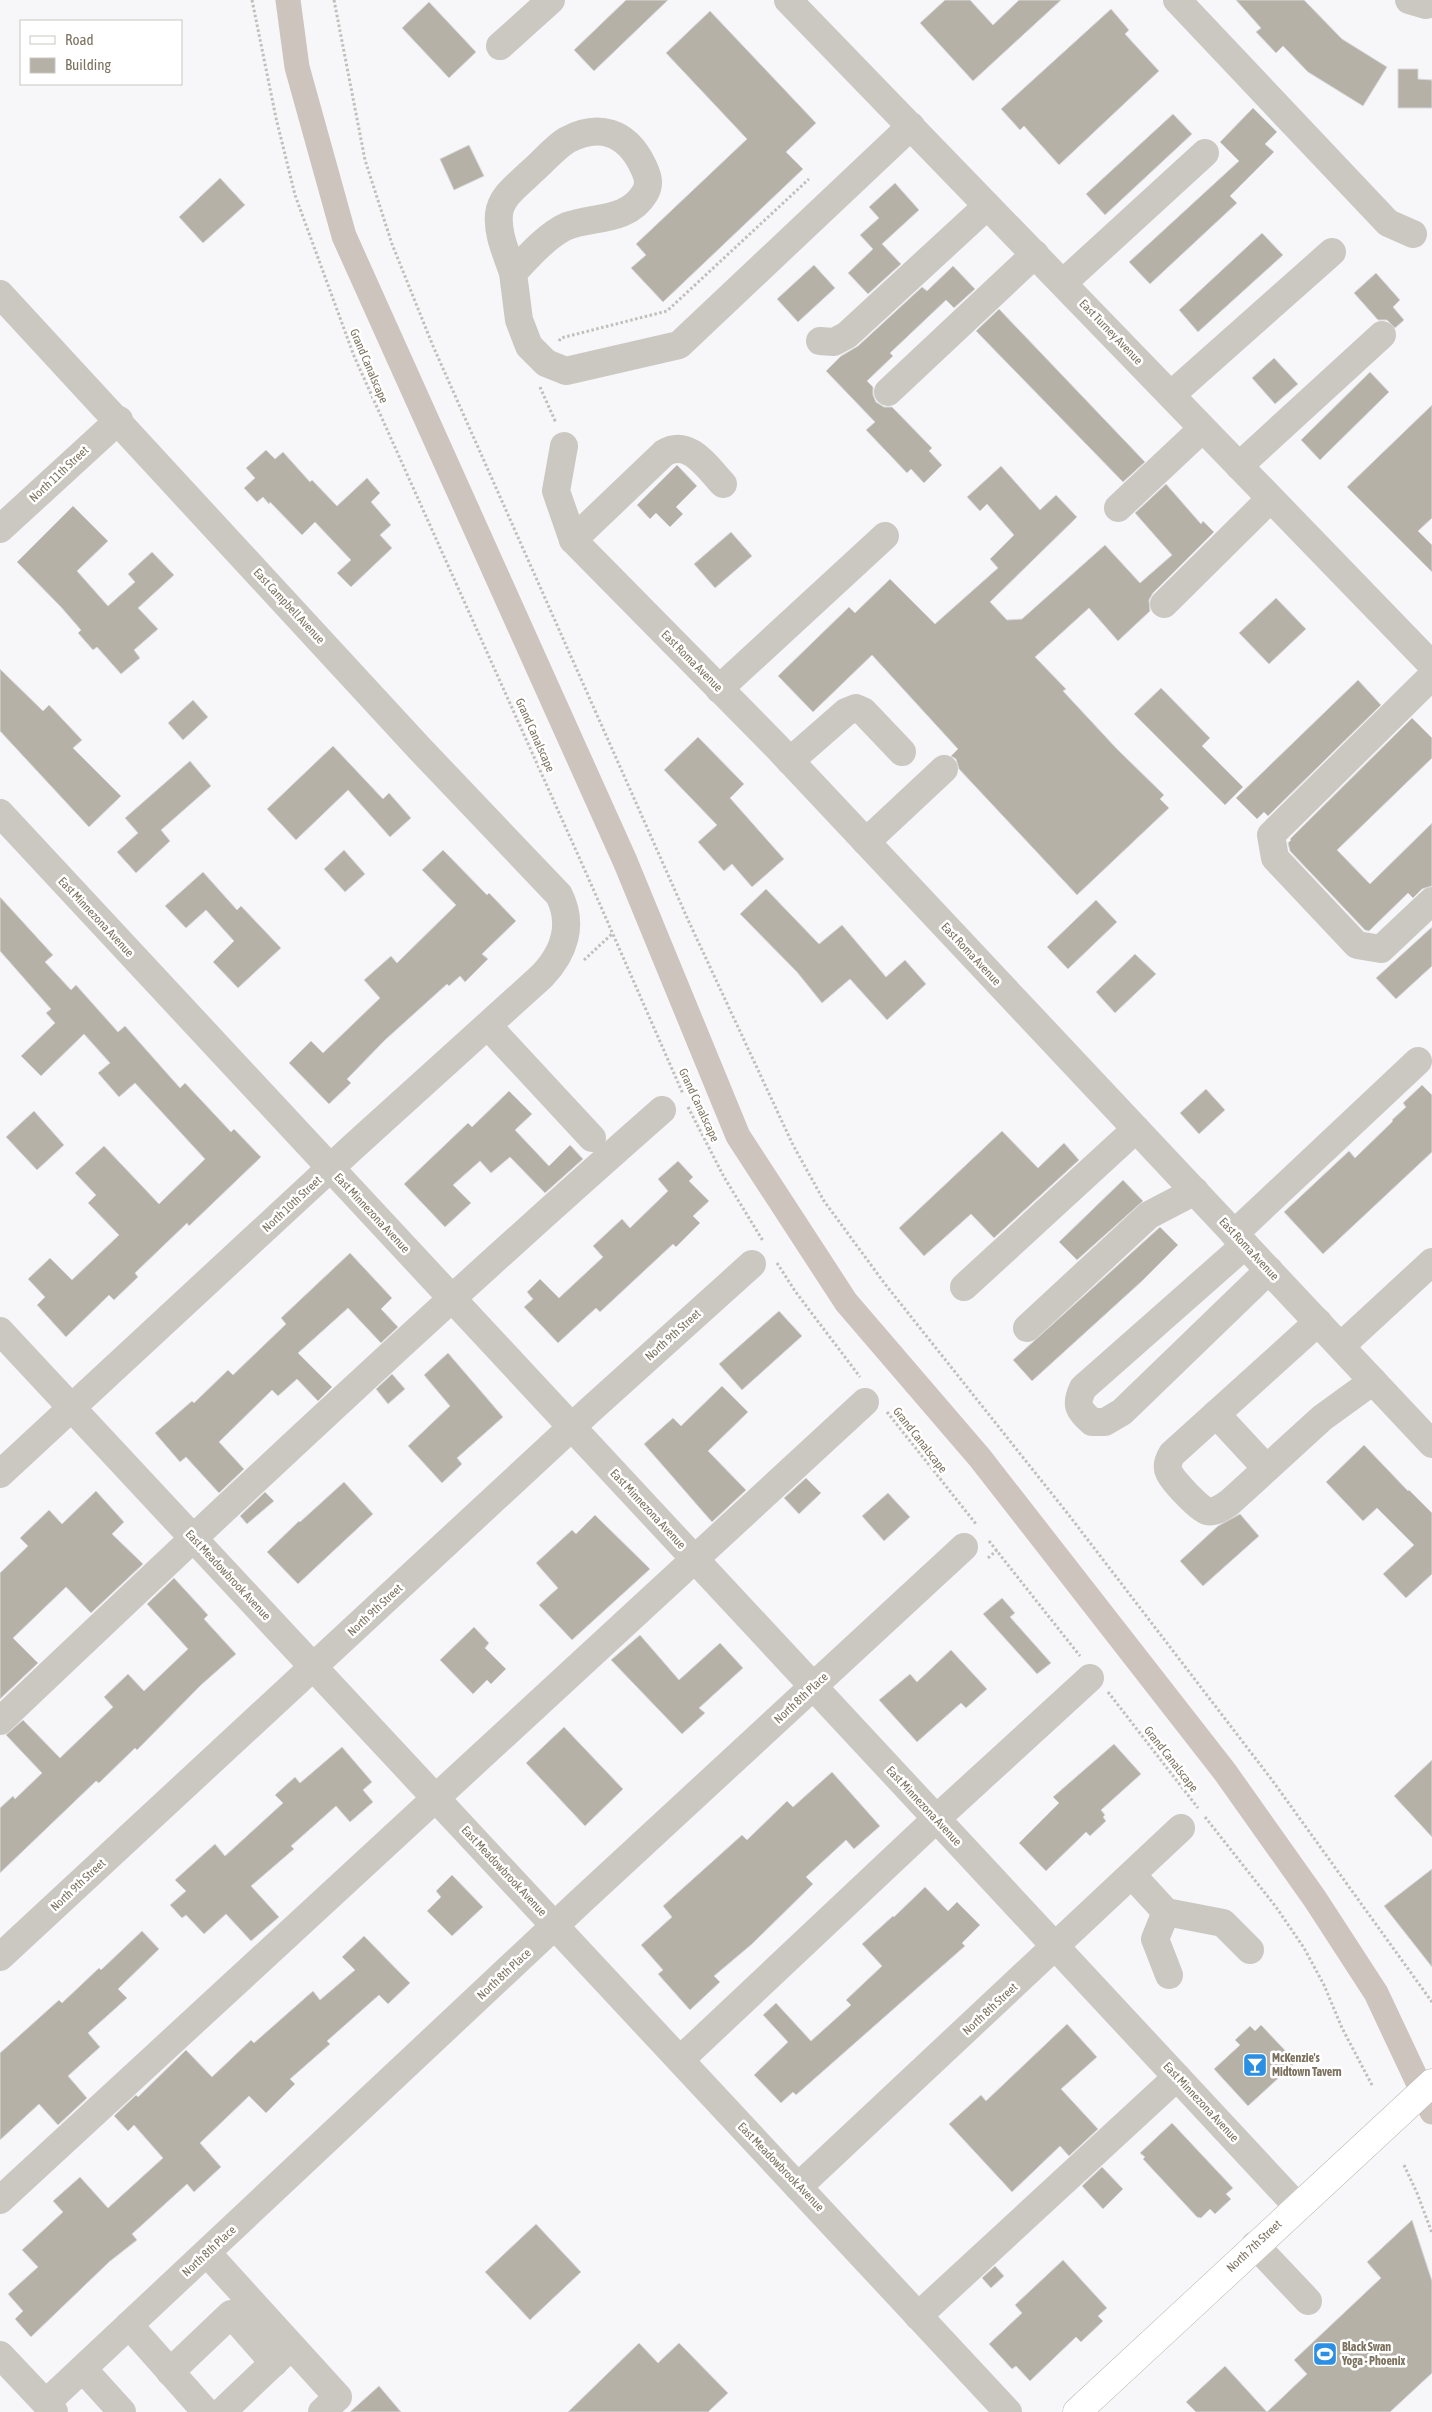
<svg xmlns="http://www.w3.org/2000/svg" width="1432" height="2412" font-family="'Asap Condensed',sans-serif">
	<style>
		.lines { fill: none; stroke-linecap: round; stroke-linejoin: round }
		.canal { stroke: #ccc4bd; stroke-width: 25 }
		.building { fill: #b6b1a7; stroke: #d9d9db }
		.major-casing { stroke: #bcb8b1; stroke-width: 29 }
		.path { stroke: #c1bfba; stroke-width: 3; stroke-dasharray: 2.5 2.5; stroke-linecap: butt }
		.minor { stroke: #cbc8c2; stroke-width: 28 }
		.major { stroke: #fff; stroke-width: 28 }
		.labels { text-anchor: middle; stroke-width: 5; stroke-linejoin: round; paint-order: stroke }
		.street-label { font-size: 12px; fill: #7c725f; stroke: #fff }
		.poi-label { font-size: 12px; font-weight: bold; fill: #7c725f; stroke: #fff; text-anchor: start }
	</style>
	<rect width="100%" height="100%" fill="#f7f6f9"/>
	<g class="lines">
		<path class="canal" d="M288 0 297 67 344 236 625 861 738 1136 846 1302 980 1458 1225 1772 1315 1899 1376 1993 1432 2112"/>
	</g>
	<g class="building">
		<path d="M626 0H668L594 71 574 50Z"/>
		<path d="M945 0H970L993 25 1019 0H1061L973 81 920 23Z"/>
		<path d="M1236 0H1304L1342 39 1387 67 1363 106 1308 72 1283 46 1276 53 1256 32 1261 28Z"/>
		<path d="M429 2 476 52 449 78 402 28Z"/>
		<path d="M1111 9 1129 30 1125 34 1159 71 1059 165 1024 126 1020 130 1001 109Z"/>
		<path d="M710 11 816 123 786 152 803 169 663 302 631 268 646 255 636 244 747 139 666 53Z"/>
		<path d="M1398 69H1418V79L1432 80V108H1398Z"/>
		<path d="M1253 108 1277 132 1265 144 1274 152 1230 196 1237 203 1150 284 1129 262 1239 161 1220 142Z"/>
		<path d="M1173 114 1192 134 1105 215 1086 194Z"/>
		<path d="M469 145 484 176 454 190 440 159Z"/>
		<path d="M220 178 245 205 203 243 179 217Z"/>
		<path d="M895 183 919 210 882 244 901 264 868 294 848 273 873 249 860 235 879 218 869 207Z"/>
		<path d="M1262 233 1283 255 1198 332 1179 310Z"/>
		<path d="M814 265 835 288 798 322 777 299Z"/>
		<path d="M953 266 975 289 954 308 946 300 890 353 893 356 867 381 873 387V395L876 402 884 407H892L932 448 929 451 942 465 924 483 911 469 907 473 866 430 875 422 826 371 841 356 858 346 922 287 927 291Z"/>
		<path d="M1376 273 1400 300 1393 307 1404 320 1395 328 1387 320H1378L1354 293Z"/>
		<path d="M999 309 1145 462 1123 482 976 331Z"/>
		<path d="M1274 358 1298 384 1275 404 1252 378Z"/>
		<path d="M1370 372 1389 392 1320 460 1301 440Z"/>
		<path d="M1432 405V518L1418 531 1432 545V572L1347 487Z"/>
		<path d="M266 450 275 459 283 452 310 482 312 480 337 506 367 478 380 493 371 502 391 525 380 535 392 548 351 587 337 573 351 560 315 522 302 535 270 502 269 504 263 497 257 502 244 488 255 478 246 468Z"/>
		<path d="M677 465 697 486 676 507 683 514 670 527 656 513 650 519 637 505Z"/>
		<path d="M1001 466 1040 510 1056 495 1077 517 990 602 1007 620 1022 619 1105 545 1140 583 1172 555 1135 513 1166 484 1201 524 1203 521 1214 532 1153 593 1149 600 1150 611 1118 641 1089 608 1035 657 1066 689 1063 691 1116 748 1164 795 1160 799 1169 808 1077 895 959 769 956 759 951 756 958 749 872 655 813 712 778 676 849 607 855 613 890 579 935 624 998 568 990 559 1014 535 987 504 980 511 967 497Z"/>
		<path d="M73 506 108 541 77 571 108 606 135 582 128 574 152 552 174 575 138 608 158 629 134 650 140 658 121 674 97 647 93 650 78 633 81 630 61 607 17 562Z"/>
		<path d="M731 532 752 556 715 588 694 564Z"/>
		<path d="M1276 598 1306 629 1269 664 1239 633Z"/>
		<path d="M0 669 43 711 49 705 82 740 73 748 121 796 89 827 0 731Z"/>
		<path d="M1358 680 1381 705 1268 816 1264 812 1257 819 1236 798Z"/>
		<path d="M1161 688 1210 738 1202 746 1243 787 1225 805 1134 714Z"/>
		<path d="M193 700 208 717 183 740 168 723Z"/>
		<path d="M1412 718 1432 738V758L1337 850 1370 884 1432 823V886L1422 889 1413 898 1408 893 1369 931 1365 930 1290 851 1288 843 1291 840 1290 839Z"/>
		<path d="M698 737 744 784 730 798 784 859 752 887 732 864 724 871 698 842 717 825 664 770Z"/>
		<path d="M333 746 383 799 389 793 411 818 390 837 348 790 296 840 267 809Z"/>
		<path d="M190 761 211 786 161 830 170 841 136 873 117 852 138 833 125 818Z"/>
		<path d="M344 850 365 874 345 892 324 869Z"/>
		<path d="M443 850 487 895 489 893 516 921 482 954 488 959 465 982 460 976 449 986 447 984 385 1040 347 1079 351 1083 329 1104 289 1063 311 1041 323 1053 380 998 364 980 391 956 397 963 456 905 422 870Z"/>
		<path d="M203 872 237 910 241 906 281 948 238 988 213 962 234 941 206 910 186 928 165 906Z"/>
		<path d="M766 889 819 944 842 925 886 977 905 960 926 984 887 1020 850 979 822 1003 797 972 740 914Z"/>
		<path d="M0 897 53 955 45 962 71 990 76 985 118 1032 125 1026 180 1088 185 1083 231 1132 234 1129 261 1157 189 1226 187 1223 135 1273 138 1277 114 1300 109 1295 66 1337 37 1305 45 1297 28 1279 50 1258 72 1280 119 1235 88 1203 96 1195 75 1173 104 1146 159 1204 205 1159 135 1083 119 1097 98 1073 110 1063 84 1034 41 1076 21 1056 55 1023 46 1013 51 1009 0 951Z"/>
		<path d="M1096 900 1117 922 1068 969 1047 947Z"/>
		<path d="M1432 927V966L1396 999 1376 978Z"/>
		<path d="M1135 954 1156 974 1115 1013 1096 992Z"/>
		<path d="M1422 1085 1432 1095V1152L1323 1254 1284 1212 1349 1151 1355 1158 1393 1121 1392 1120 1406 1107 1403 1103Z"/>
		<path d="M1206 1089 1225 1110 1199 1134 1180 1113Z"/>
		<path d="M509 1091 532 1114 515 1130 549 1166 570 1145 583 1159 545 1193 510 1157 491 1173 480 1161 453 1185 471 1203 445 1227 404 1184 468 1123 472 1127Z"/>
		<path d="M34 1111 64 1145 37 1170 6 1137Z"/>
		<path d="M1002 1131 1038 1168 1064 1143 1079 1160 994 1238 971 1214 924 1256 899 1228Z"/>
		<path d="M678 1161 693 1177 689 1181 709 1201 693 1216 700 1223 676 1247 673 1244 600 1312 596 1308 558 1343 524 1307 533 1299 527 1292 540 1279 559 1298 603 1257 593 1246 622 1219 630 1228 668 1191 658 1179Z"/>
		<path d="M1123 1180 1143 1201 1077 1260 1059 1242Z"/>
		<path d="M1160 1227 1178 1245 1142 1281 1032 1381 1013 1360Z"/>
		<path d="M350 1253 392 1298 381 1309 398 1327 381 1343 348 1308 298 1353 332 1387 318 1401 297 1379 278 1396 272 1390 219 1442 244 1469 219 1493 186 1457 180 1462 155 1433 192 1401 194 1403 228 1370 233 1375 286 1324 281 1318Z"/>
		<path d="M779 1311 802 1336 742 1390 719 1364Z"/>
		<path d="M448 1353 503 1417 457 1458 462 1464 442 1483 408 1446 450 1406 424 1375Z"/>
		<path d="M392 1374 405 1389 388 1404 376 1389Z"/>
		<path d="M722 1386 748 1412 708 1451 746 1490 712 1522 644 1444 673 1418 681 1426Z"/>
		<path d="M1364 1445 1408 1491 1409 1490 1432 1513V1574L1406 1598 1383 1574 1414 1545 1377 1508 1363 1521 1326 1482Z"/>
		<path d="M806 1478 821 1493 799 1514 784 1498Z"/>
		<path d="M344 1482 373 1514 298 1584 267 1552 299 1521 300 1522Z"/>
		<path d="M96 1491 124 1522 112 1534 143 1564 91 1613 66 1587 13 1638 38 1663 0 1699V1573L28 1546 20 1538 49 1510 62 1524Z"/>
		<path d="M265 1492 274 1501 247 1524 240 1516Z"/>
		<path d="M888 1493 910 1517 884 1541 862 1516Z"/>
		<path d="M1240 1514 1259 1536 1203 1586 1180 1561 1218 1526Z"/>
		<path d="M595 1515 650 1569 572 1640 539 1605 558 1588 536 1563 572 1530 576 1534Z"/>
		<path d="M174 1578 208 1615 204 1619 236 1654 201 1685 137 1750 135 1748 99 1783 96 1781 0 1873V1808L13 1796 15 1799 42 1773 6 1735 23 1720 60 1758 113 1707 104 1697 128 1674 144 1691 188 1649 147 1604Z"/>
		<path d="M1002 1598 1015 1613 1010 1617 1051 1663 1037 1674 983 1614Z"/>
		<path d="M474 1627 489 1643 485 1648 506 1669 491 1684 487 1680 473 1694 440 1660Z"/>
		<path d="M640 1635 679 1680 720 1643 743 1668 699 1708 705 1713 682 1734 611 1660Z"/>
		<path d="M951 1650 987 1689 966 1708 961 1703 917 1742 879 1700 910 1674 917 1682Z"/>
		<path d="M564 1727 623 1789 585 1826 526 1763Z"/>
		<path d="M1114 1744 1141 1774 1101 1810 1105 1815 1103 1817 1106 1821 1090 1836 1086 1832 1046 1871 1019 1843 1059 1803 1053 1797Z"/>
		<path d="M342 1747 372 1782 363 1790 373 1802 350 1822 336 1806 291 1846 294 1849 251 1886 279 1917 251 1941 226 1914 204 1934 186 1915 182 1918 170 1905 186 1891 175 1880 215 1844 225 1856 283 1803 275 1795 295 1777 300 1783Z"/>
		<path d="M1432 1760V1837L1394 1796Z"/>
		<path d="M832 1772 880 1826 854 1849 846 1840 806 1877 813 1884 752 1944 714 1976 720 1982 690 2010 658 1974 663 1970 641 1945 672 1917 663 1906 742 1835 747 1840 787 1801 793 1807Z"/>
		<path d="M1432 1869V1967L1384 1906Z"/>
		<path d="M452 1875 483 1907 452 1936 427 1911 441 1897 436 1891Z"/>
		<path d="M925 1887 948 1911 957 1902 980 1925 962 1943 965 1946 796 2095 793 2092 781 2103 754 2075 788 2042 763 2015 776 2003 811 2041 851 2005 846 2000 882 1966 862 1944 893 1916 894 1917Z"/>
		<path d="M142 1931 159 1949 118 1989 127 1998 88 2033 100 2047 68 2076 87 2098 58 2125 39 2104 0 2140V2053L59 2000 62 2003 99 1968 101 1970Z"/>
		<path d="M364 1936 410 1983 388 2004 379 1995 327 2041 330 2044 290 2079 295 2084 266 2113 249 2096 200 2143 221 2167 194 2192 187 2184 132 2234 137 2240 109 2262 31 2337 15 2319 23 2311 8 2294 38 2267 22 2250 63 2212 53 2201 80 2177 108 2208 163 2158 134 2125 128 2131 114 2116 136 2095 138 2097 186 2050 212 2077 251 2040 254 2043 313 1991 320 2000 355 1970 342 1957Z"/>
		<path d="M1067 2024 1097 2057 1061 2089 1098 2129 1069 2156 1060 2146 1012 2192 949 2124 981 2095 986 2101Z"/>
		<path d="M1261 2025 1296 2062 1248 2106 1214 2069 1240 2045 1235 2040 1250 2026 1255 2031Z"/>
		<path d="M1172 2123 1233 2188 1226 2194 1231 2199 1215 2214 1210 2209 1201 2218 1197 2217 1143 2159 1145 2157 1140 2153Z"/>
		<path d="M1102 2167 1123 2189 1103 2209 1082 2186Z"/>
		<path d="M1412 2220 1432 2281V2373L1390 2412H1196L1186 2402 1225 2366 1267 2412 1307 2374 1294 2360 1381 2278 1367 2262Z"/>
		<path d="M536 2224 581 2272 530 2320 485 2272Z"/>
		<path d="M1063 2260 1107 2308 1098 2316 1103 2321 1081 2342 1076 2337 1030 2381 1016 2366 1012 2369 989 2344 1022 2313 1015 2305Z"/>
		<path d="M995 2266 1004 2276 991 2288 982 2278Z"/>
		<path d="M639 2343 658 2363 679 2343 728 2393 708 2412H568Z"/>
		<path d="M379 2386 401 2412H350Z"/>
	</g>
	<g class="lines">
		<defs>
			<path id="major" d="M1077 2412 1432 2083"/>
		</defs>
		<use href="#major" class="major-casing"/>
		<g class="path">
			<path d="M252 0 276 118 295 195 354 356 587 875 683 1094"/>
			<path d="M334 0 365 160 392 244 433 346 689 922 793 1145 824 1201 885 1284 1068 1514 1272 1780 1432 2002"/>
			<path d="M559 341 561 338 667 311 809 179"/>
			<path d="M540 387 556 423"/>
			<path d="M584 960 613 933"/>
			<path d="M688 1107 724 1177 763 1241"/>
			<path d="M777 1263 795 1291 860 1377"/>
			<path d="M887 1412 976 1524"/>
			<path d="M989 1541 1080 1656"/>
			<path d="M988 1558 997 1550"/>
			<path d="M1108 1692 1198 1808"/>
			<path d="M1205 1817 1276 1907 1304 1948 1324 1985 1342 2028 1373 2087"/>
			<path d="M1404 2165 1417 2193 1432 2233"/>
		</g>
		<g class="minor">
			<path d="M788 0 1432 665"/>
			<path d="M1177 0 1388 223 1413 234"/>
			<path d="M1409 0 1426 5 1432 3"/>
			<path d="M500 46 551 0"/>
			<path d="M513 273C507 254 497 235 499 214 501 196 518 185 530 173 542 163 554 148 567 140 599 123 626 132 642 164 647 174 651 183 645 193 628 222 594 216 567 226 547 235 528 257 513 273L519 320 529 346 546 363 566 371 679 345 911 126"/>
			<path d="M1063 283 1205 153"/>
			<path d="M0 294 420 749 559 895C574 925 564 953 542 976L353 1147 0 1474"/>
			<path d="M820 341 834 342 847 335 987 206"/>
			<path d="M888 392 1035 254"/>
			<path d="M1171 395 1332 252"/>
			<path d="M564 446 556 491 573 540 777 747 1432 1444"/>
			<path d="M1239 466 1382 335"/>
			<path d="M1118 508 1202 429"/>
			<path d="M0 529 119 420"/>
			<path d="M573 540 664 453C689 438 707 467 723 484"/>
			<path d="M1164 604 1270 499"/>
			<path d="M1432 676 1271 835 1275 858 1357 945 1381 949 1432 901"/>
			<path d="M719 689 885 536"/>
			<path d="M790 761 846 712 856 708 863 711 902 752"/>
			<path d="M0 813 1297 2206"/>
			<path d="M866 842 944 769"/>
			<path d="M488 1026 592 1138"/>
			<path d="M1234 1234 1418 1061"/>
			<path d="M1245 1245 1083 1388C1075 1405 1078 1409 1092 1422H1105L1122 1412 1269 1270"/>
			<path d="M964 1287 1136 1129"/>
			<path d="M1318 1322 1172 1454C1169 1459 1166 1466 1169 1472 1172 1480 1200 1510 1207 1511 1216 1513 1222 1507 1229 1503L1322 1418 1373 1381"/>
			<path d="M1027 1328 1149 1215 1195 1191"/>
			<path d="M0 1331 1008 2412"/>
			<path d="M1341 1346 1432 1262"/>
			<path d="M1216 1414 1266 1468"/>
			<path d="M0 1721C218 1514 437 1308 662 1110"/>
			<path d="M1132 1875 1166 1912 1223 1923 1250 1950"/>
			<path d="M1166 1912 1155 1939 1169 1975"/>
			<path d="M0 1957 589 1411 752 1264"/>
			<path d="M680 2060 936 1819 1090 1678"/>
			<path d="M798 2187 1181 1828"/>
			<path d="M0 2200 865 1402"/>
			<path d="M1255 2245 1308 2301"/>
			<path d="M207 2253 338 2397 322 2412"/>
			<path d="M918 2316 1177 2077"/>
			<path d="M129 2325 206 2412"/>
			<path d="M0 2355 54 2412"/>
			<path d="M83 2369 122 2412"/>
			<path d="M170 2372 231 2314 274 2363"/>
			<path d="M46 2403 582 1900 964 1547"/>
			<path d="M222 2412 286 2351"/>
		</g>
		<use href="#major" class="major"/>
	</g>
	<defs>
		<symbol id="bar-square" viewBox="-11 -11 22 22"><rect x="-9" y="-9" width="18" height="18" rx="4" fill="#2b90e4" stroke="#fff"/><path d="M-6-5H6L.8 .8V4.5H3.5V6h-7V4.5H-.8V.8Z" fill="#fff"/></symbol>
		<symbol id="stadium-square" viewBox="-11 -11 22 22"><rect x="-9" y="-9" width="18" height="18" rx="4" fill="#2b90e4" stroke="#fff"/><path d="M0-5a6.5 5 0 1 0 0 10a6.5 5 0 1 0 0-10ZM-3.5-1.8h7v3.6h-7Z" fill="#fff"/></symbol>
	</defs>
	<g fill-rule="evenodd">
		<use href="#bar-square" x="1241" y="2051" width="28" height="28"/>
		<use href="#stadium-square" x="1311" y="2340" width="28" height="28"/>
	</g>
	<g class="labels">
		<g class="street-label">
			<text transform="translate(1111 332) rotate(46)" y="4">East Turney Avenue</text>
			<text transform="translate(369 366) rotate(67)" y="4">Grand Canalscape</text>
			<text transform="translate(59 474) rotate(-43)" y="4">North 11th Street</text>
			<text transform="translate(289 606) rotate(47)" y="4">East Campbell Avenue</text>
			<text transform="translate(692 661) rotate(45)" y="4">East Roma Avenue</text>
			<text transform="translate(535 735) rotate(66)" y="4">Grand Canalscape</text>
			<text transform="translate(96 917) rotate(47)" y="4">East Minnezona Avenue</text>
			<text transform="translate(971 954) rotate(47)" y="4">East Roma Avenue</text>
			<text transform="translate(699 1105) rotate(65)" y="4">Grand Canalscape</text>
			<text transform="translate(292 1204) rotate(-43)" y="4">North 10th Street</text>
			<text transform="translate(372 1213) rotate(47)" y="4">East Minnezona Avenue</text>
			<text transform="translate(1249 1249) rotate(47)" y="4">East Roma Avenue</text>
			<text transform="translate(673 1335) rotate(-42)" y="4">North 9th Street</text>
			<text transform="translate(920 1440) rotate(52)" y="4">Grand Canalscape</text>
			<text transform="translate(648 1509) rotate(47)" y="4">East Minnezona Avenue</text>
			<text transform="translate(228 1575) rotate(47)" y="4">East Meadowbrook Avenue</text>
			<text transform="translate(375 1610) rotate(-43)" y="4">North 9th Street</text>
			<text transform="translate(801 1698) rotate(-43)" y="4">North 8th Place</text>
			<text transform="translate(1171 1759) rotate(52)" y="4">Grand Canalscape</text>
			<text transform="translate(924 1806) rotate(47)" y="4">East Minnezona Avenue</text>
			<text transform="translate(504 1871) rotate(47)" y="4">East Meadowbrook Avenue</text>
			<text transform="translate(78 1885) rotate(-43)" y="4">North 9th Street</text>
			<text transform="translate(504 1974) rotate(-43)" y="4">North 8th Place</text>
			<text transform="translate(990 2009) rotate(-43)" y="4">North 8th Street</text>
			<text transform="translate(1201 2102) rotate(47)" y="4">East Minnezona Avenue</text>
			<text transform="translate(781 2167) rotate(46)" y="4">East Meadowbrook Avenue</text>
			<text transform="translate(1254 2246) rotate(-43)" y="4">North 7th Street</text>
			<text transform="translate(209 2251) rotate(-43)" y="4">North 8th Place</text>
		</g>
		<g class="poi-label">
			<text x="1272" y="2062">McKenzie's<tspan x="1272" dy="14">Midtown Tavern</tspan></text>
			<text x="1342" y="2351">Black Swan<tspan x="1342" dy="14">Yoga - Phoenix</tspan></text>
		</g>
	</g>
	<rect x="20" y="20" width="162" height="65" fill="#ffffff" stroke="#cbc7bf"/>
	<rect x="30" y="36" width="25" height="8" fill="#ffffff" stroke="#cbc7bf"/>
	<text x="65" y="45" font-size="15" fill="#7c725f">Road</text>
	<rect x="30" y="58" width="25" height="15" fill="#b6b1a7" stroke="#cbc7bf"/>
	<text x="65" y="70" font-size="15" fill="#7c725f">Building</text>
</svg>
